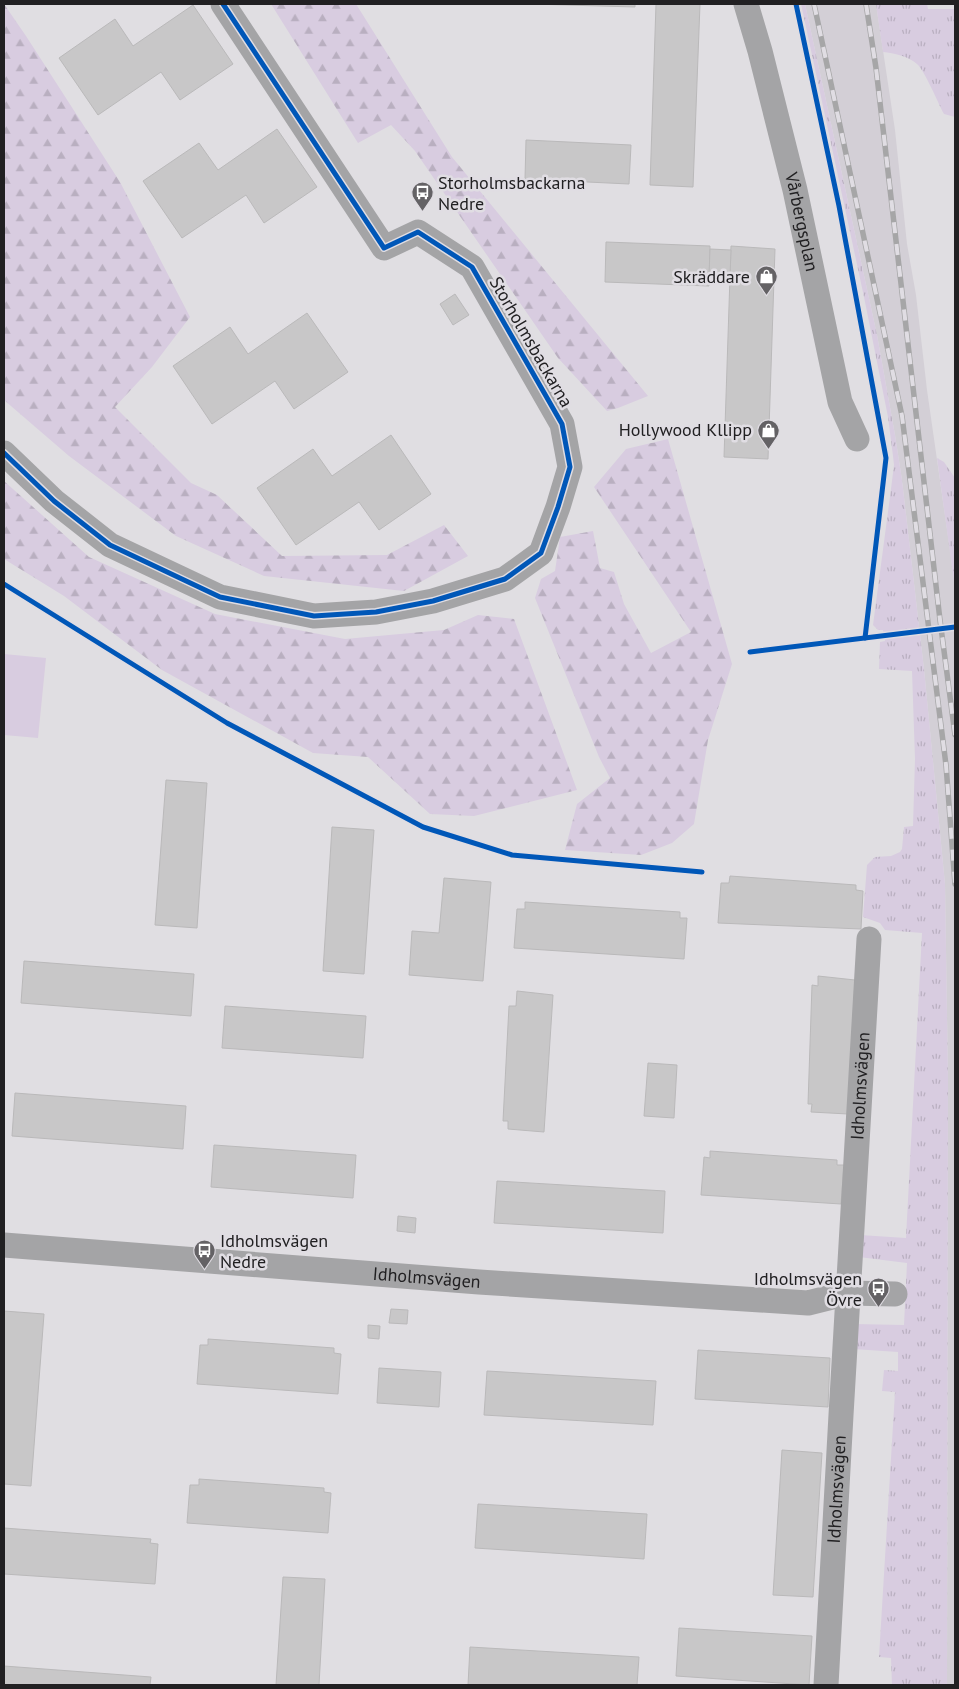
<svg xmlns="http://www.w3.org/2000/svg" width="959" height="1689" font-family="'PT Sans',sans-serif">
	<style>
		.built { fill: #d3cfd6 }
		.grass { fill: url(#grass-tufts) }
		.forest { fill: url(#forest-firs) }
		.green { fill: #d8cce0 }
		.building { fill: #c8c7c8; stroke: #bab9ba }
		.lines { fill: none; stroke-linecap: round; stroke-linejoin: round }
		.street { stroke: #a4a4a6; stroke-width: 25 }
		.rail-casing { stroke: #a6a6a7; stroke-width: 5.5 }
		.rail { stroke: #e0dde3; stroke-width: 4; stroke-dasharray: 11; stroke-linecap: butt }
		.cycleway-casing { stroke: #e0dde3; stroke-width: 8 }
		.cycleway { stroke: #0057b8; stroke-width: 5 }
		.labels { text-anchor: middle; stroke-width: 5; stroke-linejoin: round; paint-order: stroke }
		.poi-label { font-size: 18px; fill: #212022; stroke: #e0dde3; text-anchor: end }
		.street-label { font-size: 18px; fill: #212022; stroke: #e0dde3 }
	</style>
	<defs>
		<pattern id="grass-tufts" width="24" height="20" patternUnits="userSpaceOnUse" patternTransform="scale(1.25)"><rect width="24" height="20" fill="#d8cce0"/><path d="M3 7l-1-3M5 7V3M7 7l1-3M15 17l-1-3M17 17v-4M19 17l1-3" fill="none" stroke="#b9afc0"/></pattern>
		<pattern id="forest-firs" width="22" height="20" patternUnits="userSpaceOnUse" patternTransform="scale(1.25)"><rect width="22" height="20" fill="#d8cce0"/><path d="M5 1l3.5 6h-7zM16 11l3.5 6h-7z" fill="#b9afc0"/></pattern>
	</defs>
	<rect width="100%" height="100%" fill="#e0dee2"/>
	<path class="built" d="M805 4H876L895 130 907 244 916 295 927 390 954 578 955 1685H947L948 1079 945 884 924 669 902 480 895 435 877 335Z"/>
	<g class="grass">
		<path d="M801 4H805L877 335 895 435 902 480 924 669 945 884 948 1079 947 1685H892L891 1658 879 1657 895 1392 882 1391 884 1370 898 1371V1352L853 1349 854 1324 904 1325 907 1263 859 1257 860 1235 906 1238 922 933 885 930 880 923 863 917 867 865 875 857 891 856 900 852 902 849 904 827 913 826 915 759 912 671 879 669 880 642 885 641 883 630H878L873 625 891 489 894 465 893 456 888 417 864 297Z"/>
		<path d="M876 4H927L928 9H955V117L944 114C938 103 925 71 917 64 908 56 894 53 883 52Z"/>
		<path d="M937 458 944 462 955 478V589Z"/>
	</g>
	<g class="forest">
		<path d="M4 4 26 36 120 182 190 317 152 367 115 407 191 483 217 495 282 556 387 555 444 525 468 556 404 591 264 576 176 536 69 456 4 400Z"/>
		<path d="M271 4H356L452 157 648 396 618 408 607 411 558 358 415 151 391 125 358 143Z"/>
		<path d="M668 439 732 664 708 740 694 824 672 843 641 855 565 850 577 804 610 778 599 757 535 598 541 579 555 571 560 537 593 531 600 568 614 572 624 604 651 653 691 632 594 487 626 449Z"/>
		<path d="M4 481 89 557 215 614 345 639 444 630 478 615 514 619 577 790 474 816 430 814 368 757 313 753 162 670 64 596 4 559Z"/>
	</g>
	<path class="green" d="M4 654 46 658 38 738 4 735Z"/>
	<g class="building">
		<path d="M532 4H635V7Z"/>
		<path d="M656 4H700L693 187 650 185Z"/>
		<path d="M193 5 233 64 180 100 161 72 98 115 59 58 115 19 133 46Z"/>
		<path d="M277 129 317 187 264 223 246 195 182 238 143 181 199 143 218 170Z"/>
		<path d="M526 140 631 145 629 184 525 179Z"/>
		<path d="M606 242 710 246 709 286 605 282Z"/>
		<path d="M731 246 775 249 768 459 724 457Z"/>
		<path d="M710 249 731 250 730 277 709 276Z"/>
		<path d="M455 294 469 315 453 325 440 304Z"/>
		<path d="M307 313 348 372 294 409 275 381 212 424 173 366 230 327 248 354Z"/>
		<path d="M391 435 431 494 379 530 359 502 296 545 257 488 313 449 332 476Z"/>
		<path d="M166 780 207 783 197 928 155 925Z"/>
		<path d="M332 827 374 830 364 974 323 971Z"/>
		<path d="M730 876 856 885V890L863 891 861 929 718 923 721 883H729Z"/>
		<path d="M444 878 491 882 483 981 409 975 412 931 439 933Z"/>
		<path d="M525 902 680 912V918H687L684 959 514 948 517 909H525Z"/>
		<path d="M24 961 194 974 191 1016 21 1003Z"/>
		<path d="M818 976 855 980 848 1114 811 1112 812 1104H808L812 985 818 986Z"/>
		<path d="M517 991 553 995 544 1132 508 1129V1121H503L509 1006H516Z"/>
		<path d="M225 1006 366 1016 363 1058 222 1048Z"/>
		<path d="M648 1063 677 1065 674 1118 644 1116Z"/>
		<path d="M15 1093 186 1106 183 1149 12 1136Z"/>
		<path d="M214 1145 356 1155 353 1198 211 1187Z"/>
		<path d="M710 1151 837 1160V1165H844L841 1204 701 1195 704 1157 710 1158Z"/>
		<path d="M497 1181 665 1191 663 1233 494 1223Z"/>
		<path d="M398 1216 416 1218 415 1233 397 1231Z"/>
		<path d="M391 1309 408 1310 407 1324 389 1323Z"/>
		<path d="M4 1311 44 1314 31 1486 4 1484Z"/>
		<path d="M368 1325 380 1326 379 1339 368 1338Z"/>
		<path d="M208 1339 334 1348V1353L341 1354 338 1394 197 1384 200 1345H208Z"/>
		<path d="M698 1350 830 1358 828 1407 695 1399Z"/>
		<path d="M379 1368 441 1372 439 1407 377 1403Z"/>
		<path d="M487 1371 656 1381 653 1425 484 1415Z"/>
		<path d="M782 1450 822 1453 813 1597 773 1595Z"/>
		<path d="M199 1479 324 1488V1492L331 1493 328 1533 187 1523 190 1485H199Z"/>
		<path d="M478 1504 647 1514 644 1559 475 1548Z"/>
		<path d="M4 1528 151 1539 150 1543 158 1544 155 1584 4 1574Z"/>
		<path d="M283 1577 325 1579 319 1685H276Z"/>
		<path d="M679 1628 812 1636 809 1685 676 1676Z"/>
		<path d="M470 1647 639 1657 637 1685H468Z"/>
		<path d="M4 1666 151 1677 150 1685H4Z"/>
	</g>
	<g class="lines">
		<g class="street">
			<path id="s1" d="M746 4 760 51 795 190 840 402 857 439"/>
			<path d="M4 453 54 501 110 545 220 597 314 616 376 612 433 601 505 579 541 553 558 507 570 467 562 424 472 267 418 232 384 248 223 4"/>
			<path id="s2" d="M4 1245 479 1282 808 1303 848 1293 895 1294"/>
			<path id="s3" d="M826 1685 841 1415 869 939"/>
		</g>
		<defs>
			<g id="rail">
				<path d="M814 4 902 416 946 765 955 884"/>
				<path d="M866 4 876 68 940 620 955 735"/>
			</g>
		</defs>
		<use href="#rail" class="rail-casing"/>
		<use href="#rail" class="rail"/>
		<defs>
			<g id="cycleway">
				<path d="M796 4 839 206 886 458 865 638"/>
				<path d="M4 453 54 501 110 545 220 597 314 616 376 612 433 601 505 579 541 553 558 507 570 467 562 424 472 267 418 232 384 248 223 4"/>
				<path d="M4 584 227 723 423 827 512 855 702 872"/>
				<path d="M750 652 955 627"/>
			</g>
		</defs>
		<use href="#cycleway" class="cycleway-casing"/>
		<use href="#cycleway" class="cycleway"/>
	</g>
	<defs>
		<symbol id="bus-pin" viewBox="-11 -11 22 30"><path d="M0 17L-7.5 6A9.5 9.5 0 1 1 7.5 6Z" fill="#646265" stroke="#e0dde3"/><path d="M-5-6H5V4H4V6H2V4H-2V6H-4V4H-5ZM-3.5-4V0h7V-4ZM-3.5 1.2v1.5H-2V1.2ZM2 1.2v1.5H3.5V1.2Z" fill="#fff"/></symbol>
		<symbol id="shop-pin" viewBox="-11 -11 22 30"><path d="M0 17L-7.5 6A9.5 9.5 0 1 1 7.5 6Z" fill="#646265" stroke="#e0dde3"/><path d="M-5-2.5h2.3a2.7 3.5 0 0 1 5.4 0H5L5.5 6h-11ZM-1.5-2.5h3a1.5 2.3 0 0 0-3 0Z" fill="#fff"/></symbol>
	</defs>
	<g fill-rule="evenodd">
		<use href="#bus-pin" x="410" y="180" width="25" height="34"/>
		<use href="#shop-pin" x="754" y="264" width="25" height="34"/>
		<use href="#shop-pin" x="756" y="418" width="25" height="34"/>
		<use href="#bus-pin" x="192" y="1238" width="25" height="34"/>
		<use href="#bus-pin" x="866" y="1276" width="25" height="34"/>
	</g>
	<g class="labels">
		<g class="poi-label">
			<text x="438" y="189" text-anchor="start">Storholmsbackarna<tspan x="438" dy="21">Nedre</tspan></text>
			<text x="750" y="283">Skräddare</text>
			<text x="752" y="436">Hollywood Kllipp</text>
			<text x="220" y="1247" text-anchor="start">Idholmsvägen<tspan x="220" dy="21">Nedre</tspan></text>
			<text x="862" y="1285">Idholmsvägen<tspan x="862" dy="21">Övre</tspan></text>
		</g>
		<g class="street-label">
			<text dy="6" stroke="none"><textPath href="#s1" startOffset="225">Vårbergsplan</textPath></text>
			<text transform="translate(531 342) rotate(60)" y="6">Storholmsbackarna</text>
			<text dy="6" stroke="none"><textPath href="#s3" startOffset="600">Idholmsvägen</textPath></text>
			<text dy="6" stroke="none"><textPath href="#s2" startOffset="424">Idholmsvägen</textPath></text>
			<text dy="6" stroke="none"><textPath href="#s3" startOffset="196">Idholmsvägen</textPath></text>
		</g>
	</g>
	<rect width="959" height="1689" fill="none" stroke="#212022" stroke-width="10"/>
</svg>
